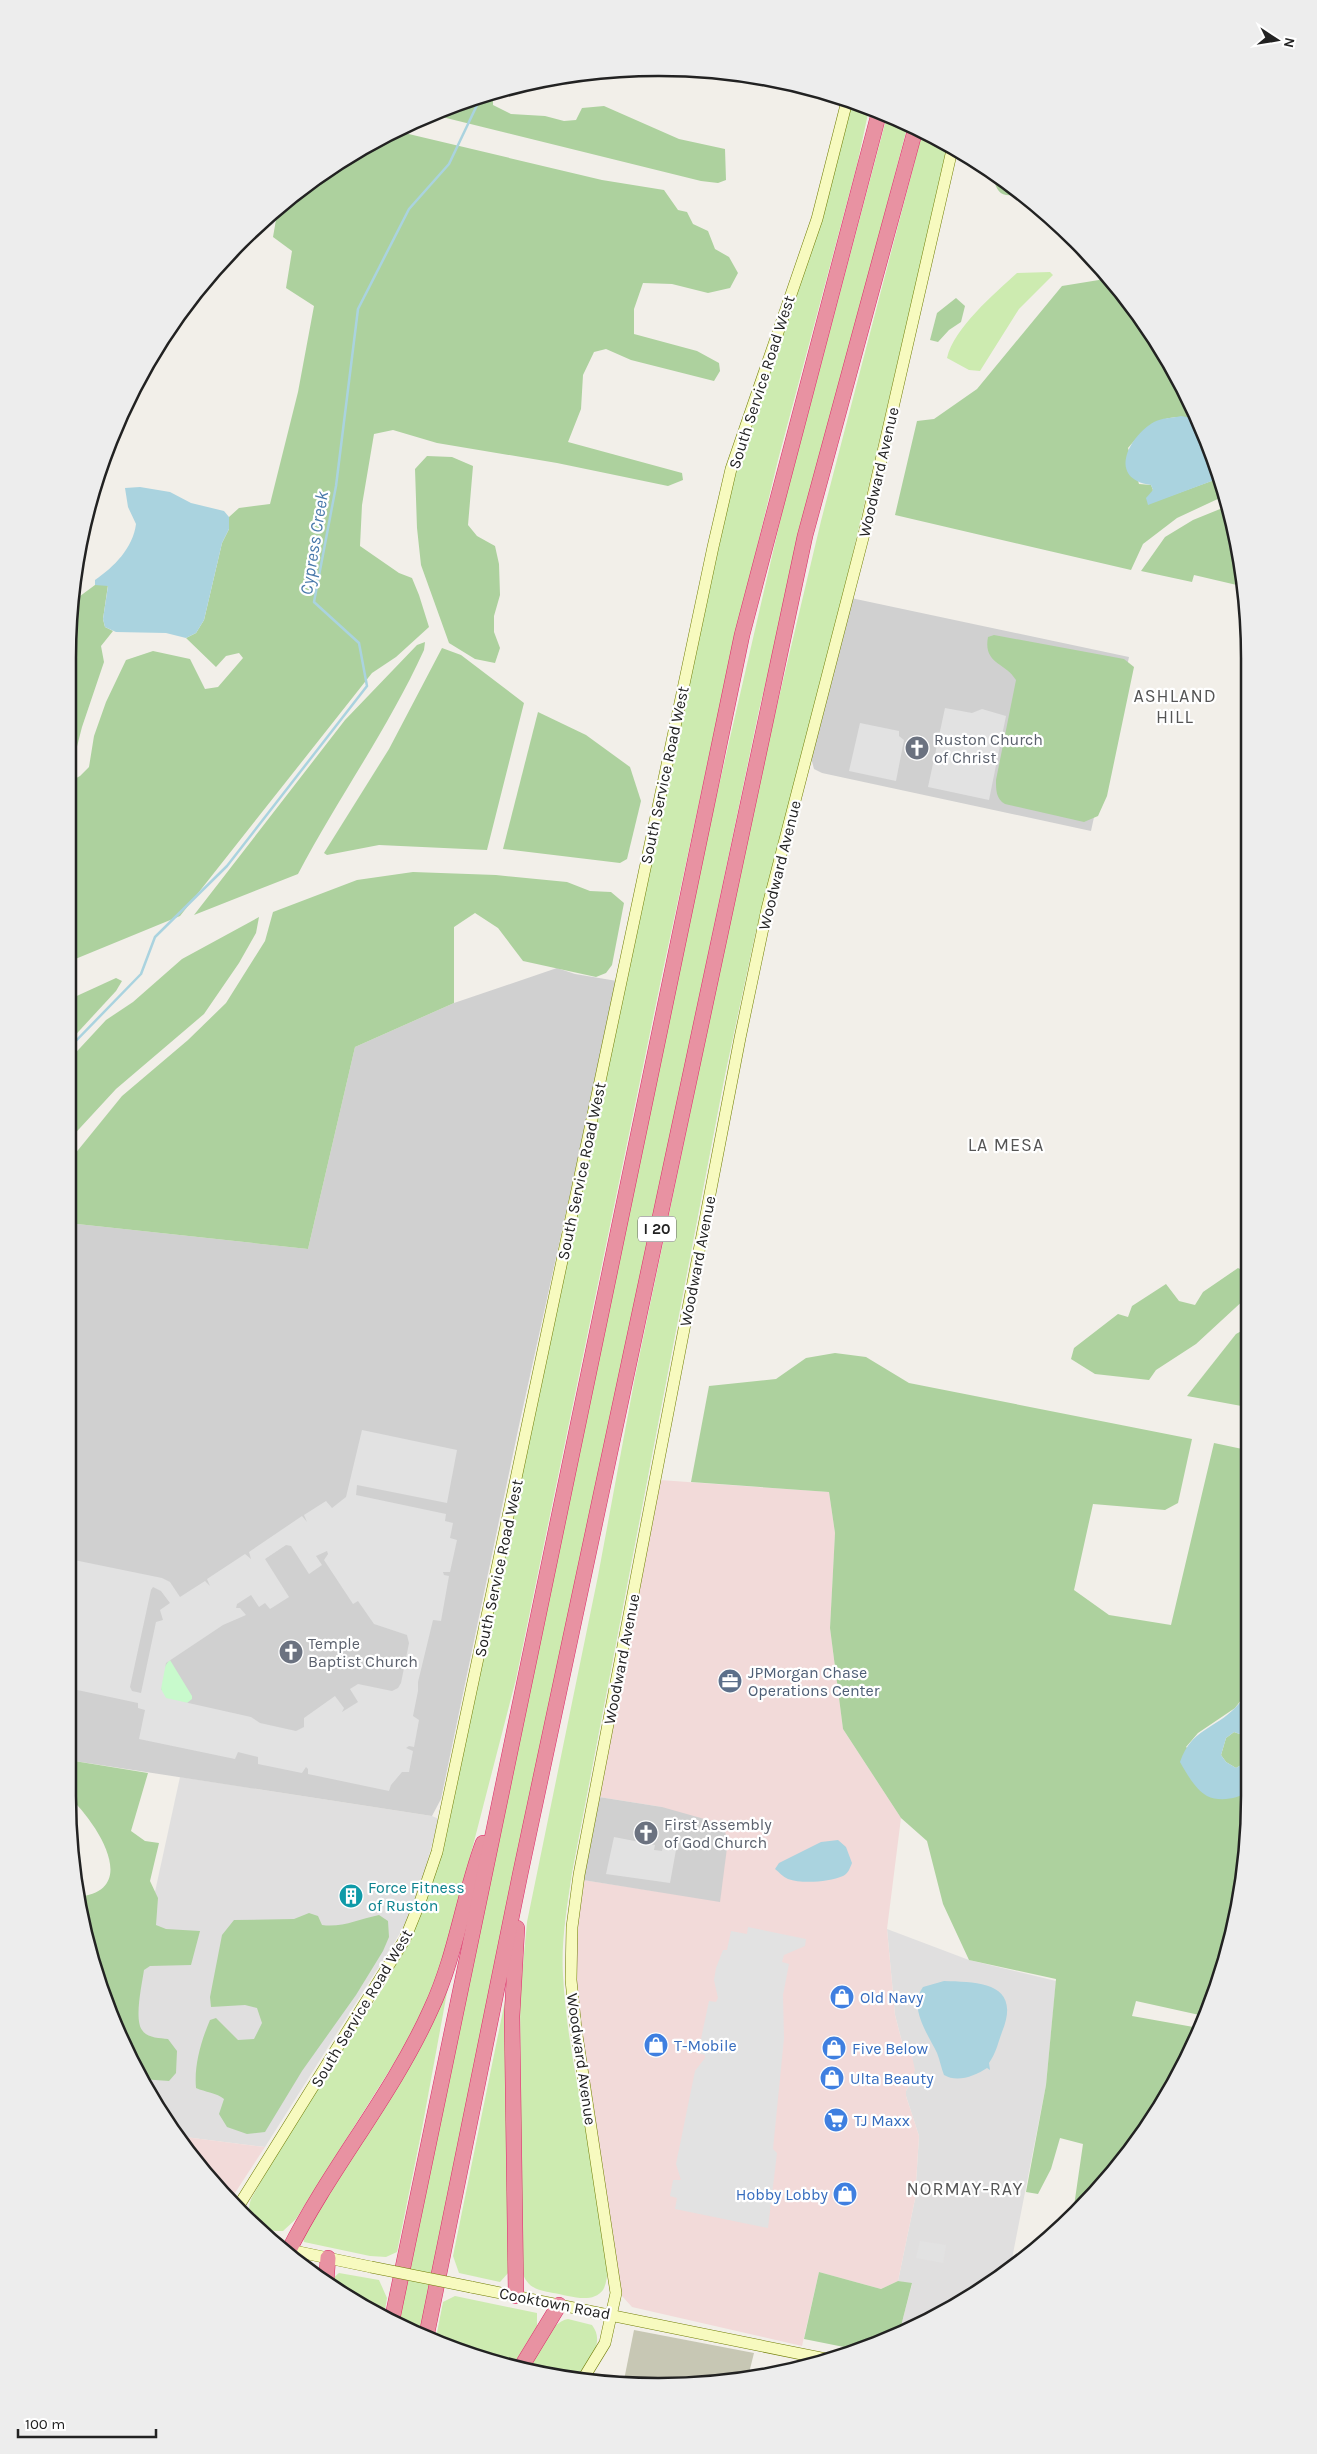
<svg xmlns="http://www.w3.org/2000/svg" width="1317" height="2454" font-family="Karla,sans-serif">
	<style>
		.residential { fill: #e0dfdf }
		.commercial { fill: #f2dad9 }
		.religious { fill: #d0d0d0 }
		.construction { fill: #c7c7b4 }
		.grass { fill: #cdebb0 }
		.forest { fill: #add19e }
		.park { fill: #c8facc }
		.parking { fill: #e2e2e2; fill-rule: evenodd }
		.water { fill: #aad3df }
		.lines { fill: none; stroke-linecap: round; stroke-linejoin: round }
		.stream { stroke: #aad3df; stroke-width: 2.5 }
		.secondary-casing { stroke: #707d05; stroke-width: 12 }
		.highway-casing { stroke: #dc2a67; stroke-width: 16 }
		.secondary { stroke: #f7fabf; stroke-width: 11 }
		.highway { stroke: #e892a2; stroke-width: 15 }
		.secondary-bridge-casing { stroke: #707d05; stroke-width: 12; stroke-linecap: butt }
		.secondary-bridge { stroke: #f7fabf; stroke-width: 11 }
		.labels { text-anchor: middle; stroke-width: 4.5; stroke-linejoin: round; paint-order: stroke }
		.shield { fill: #fff; stroke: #646464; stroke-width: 1 }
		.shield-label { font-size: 15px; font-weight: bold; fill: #222 }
		.street-label { font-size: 16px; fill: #222; stroke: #fff }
		.worship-label { font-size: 16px; fill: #5b616d; stroke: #fff; text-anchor: start }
		.service-label { font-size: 16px; fill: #4e5e75; stroke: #fff; text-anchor: start }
		.culture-label { font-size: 16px; fill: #0d838f; stroke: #fff; text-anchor: start }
		.shop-label { font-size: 16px; fill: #366cbe; stroke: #fff; text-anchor: start }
		.water-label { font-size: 18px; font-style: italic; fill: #4a7aab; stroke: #fff }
		.neighbourhood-label { font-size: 18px; letter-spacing: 1px; fill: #555; stroke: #fff }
		.rim { fill: none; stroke: #222; stroke-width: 2.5 }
	</style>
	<rect width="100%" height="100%" fill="#f2efe9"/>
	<g class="residential">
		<path d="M278 208 274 224 249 235 269 214Z"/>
		<path d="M180 1777 432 1816 439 1819 418 1895 402 1930 265 2147 177 2136 147 2091 123 2039Z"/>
		<path d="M887 1929 969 1960 1056 1981 1046 2085 1010 2269 987 2287 899 2334 912 2284 898 2281 915 2199 919 2136 906 2096V2091L914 2077 912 2056 903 2046 895 2015Z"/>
	</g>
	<g class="commercial">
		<path d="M660 1480 829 1492 835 1533 830 1628 843 1729 901 1818 887 1929 895 2015 903 2046 912 2056 915 2070 910 2084 906 2091V2096L919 2136 915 2199 898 2281 881 2289 819 2272 802 2346 632 2307 622 2296 618 2279 582 2031 576 1972V1939L583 1880 720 1901 662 1807 599 1797Z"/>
		<path d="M177 2136 265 2147 231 2199 190 2156Z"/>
	</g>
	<g class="religious">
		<path d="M851 598 1129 657 1091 831 822 773 814 769 811 758Z"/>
		<path d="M557 968 575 974 617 981 518 1430 441 1799 432 1816 68 1760V1223L308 1249 355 1047 454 1003Z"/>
		<path d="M599 1797 662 1807 722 1824 728 1840 720 1902 583 1880Z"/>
	</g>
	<path class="construction" d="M634 2330 754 2353 748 2377 697 2385H623Z"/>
	<g class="grass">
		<path d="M850 102 869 109 857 165 778 460 730 659 663 970 516 1679 445 1954 423 2010 401 2052 296 2219 283 2231C262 2232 243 2222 251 2199L299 2115 387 1982 412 1932 427 1896 690 673 733 482Z"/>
		<path d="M887 116 908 124 808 508 759 710 420 2335 398 2323 702 859 785 500Z"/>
		<path d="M923 130 948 147 847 578 755 935 725 1075 572 1873C567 1907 561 1941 563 1975 567 2051 587 2125 598 2200 601 2221 614 2272 603 2290 592 2305 568 2295 553 2293 537 2290 527 2288 522 2271L520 1997 527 1922 598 1576 635 1377 761 773 821 521Z"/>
		<path d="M1050 272 1053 275 1019 309 980 371 969 370 947 358C954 328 994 294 1017 273Z"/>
		<path d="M448 1987 421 2134 397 2252 386 2257 370 2256 304 2242 302 2234Z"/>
		<path d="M507 1991 509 2272 500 2282 459 2273 453 2256Z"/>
		<path d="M339 2273 379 2280 387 2298 384 2316 331 2287 332 2279Z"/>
		<path d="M455 2296 537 2313V2326L512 2367 435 2343 443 2302Z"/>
		<path d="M568 2319 592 2325C606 2343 588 2362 578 2378L526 2370C535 2356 551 2321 568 2319Z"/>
	</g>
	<g class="forest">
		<path d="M493 93V105L511 114 545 116 564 121 576 120 582 108 604 106 679 139 725 149 726 180 718 183 701 181 434 115 469 99Z"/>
		<path d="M396 131 602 180 664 190 678 210 687 212 693 224 708 231 715 249 729 257 738 273 730 288 708 293 672 284 643 283 634 309V334L697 351 719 363 720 371 714 381 631 360 606 349 594 352 583 375 581 409 568 442 682 473 683 480 668 486 557 463 437 443 393 430 374 434 362 505 360 546 399 573 412 578 419 595 429 627 396 657 372 673 180 916 68 962 69 782 80 776 89 767 94 736 106 702 126 660 153 651 190 659 205 689 218 687 243 658 239 653 226 656 216 667 186 638 196 633 204 620 222 543 229 529V517L239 508 270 504 298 392 314 306 286 288 292 251 273 237 278 208 363 147Z"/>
		<path d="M994 178 1018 194C1003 198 996 193 994 178Z"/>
		<path d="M1105 279 1150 330 1197 419C1163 413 1150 422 1128 448L1139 484 1151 485 1153 490 1148 504 1217 479 1222 497 1177 518 1143 544 1131 570 895 515 917 421 934 419 977 389 1062 286Z"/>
		<path d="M956 298 965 306 961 322 949 330 938 342 930 340 937 313Z"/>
		<path d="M427 456 452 457 473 466 468 525 477 536 495 546 499 564 500 595 494 616V632L500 648 495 663 475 659 449 643 421 565 417 528 415 469Z"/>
		<path d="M1225 507 1244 578 1241 586 1194 575 1192 582 1141 571 1165 537 1193 520Z"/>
		<path d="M95 585H108L103 619 105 627 113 631 101 646 104 662 82 727 71 770 69 772V700L71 683 69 680V620L72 602Z"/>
		<path d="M994 635 1124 659 1134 667 1107 796 1098 816 1084 822 1005 804C996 799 996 790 996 780L1016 680C1005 662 983 664 988 637Z"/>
		<path d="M425 642 424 650C388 729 338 798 298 874L194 915 345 720 417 645Z"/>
		<path d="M442 648 461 655 524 703 487 850 379 845 327 855 324 853 389 749Z"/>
		<path d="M538 712 586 735 630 767 641 801 627 859 620 863 503 849Z"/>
		<path d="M413 872 496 875 567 882 590 891 611 892 624 903 612 965 606 973 596 977 523 961 498 928 475 913 454 927V1003L355 1047 308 1249 68 1223 70 1160 122 1096 188 1040 226 1003 265 941 273 912 357 880Z"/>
		<path d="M259 917 256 933 239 963 204 1014 116 1089 68 1141V1061L106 1020 133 1002 182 959Z"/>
		<path d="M116 978 122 981 116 991 68 1043V1000Z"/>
		<path d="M1238 1268 1246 1272 1247 1297 1196 1344 1156 1370 1149 1380 1095 1374 1071 1359 1074 1348 1118 1314 1128 1317 1132 1306 1166 1284 1179 1301 1195 1305 1203 1292Z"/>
		<path d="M1247 1328V1407L1187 1396 1236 1334Z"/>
		<path d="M835 1353 866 1357 909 1383 1192 1439 1178 1503 1165 1510 1093 1504 1074 1590 1109 1615 1171 1625 1214 1443 1247 1450 1248 1691 1235 1708 1198 1733 1186 1747 1247 1793 1248 1791V1834L1229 1949 1204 2016 1136 2001 1132 2016 1199 2028 1188 2057 1127 2155 1073 2213 1083 2144 1060 2138 1051 2169 1038 2194 1026 2192 1046 2085 1056 1979 969 1960 943 1904 927 1841 901 1818 843 1729 830 1628 835 1533 829 1492 691 1482 709 1386 776 1379 806 1358Z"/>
		<path d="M1234 1732 1248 1737V1761L1236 1768 1226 1762 1221 1755 1226 1738Z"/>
		<path d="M68 1760 148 1773 131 1831 145 1841 159 1843 150 1881 158 1898 156 1925 166 1929 200 1931 191 1965 150 1966 144 1970C142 1984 134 2019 142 2030 147 2038 159 2038 168 2039L177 2051 176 2073 169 2081 141 2079C115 2021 84 1961 77 1897 144 1891 94 1819 68 1796Z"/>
		<path d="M309 1913 318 1916 322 1925C341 1928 360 1919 379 1915L388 1921 389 1937 383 1951 356 1995 302 2071 265 2132 247 2134 227 2127 219 2114 224 2099C217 2093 205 2092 196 2088 194 2065 201 2041 210 2020L216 2018 238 2040 254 2039 262 2023 257 2008 245 2005 211 2007 210 1997 222 1935 234 1920 294 1919Z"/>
		<path d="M819 2272 881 2289 898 2281 912 2283 899 2334 859 2350 804 2339Z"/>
	</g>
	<path class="park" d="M170 1660 192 1696V1699L187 1703C181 1702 173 1702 167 1699 156 1693 162 1666 170 1660Z"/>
	<g class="parking">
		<path d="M945 708 972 713 982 709 1006 716 989 800 928 787Z"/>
		<path d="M860 723 899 731V736L904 740 896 781 849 771Z"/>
		<path d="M362 1430 457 1450 447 1503 357 1485 356 1495 446 1514 445 1521 453 1523 450 1538 457 1540 450 1572H443L444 1575 449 1576 441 1621 433 1620 418 1682V1691L413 1716 419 1720 414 1747 409 1746 406 1748 413 1751 409 1772H402L391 1785 389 1791 308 1774V1769L306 1767 302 1773 258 1764V1757L238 1752 235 1759 139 1739 145 1710 138 1708V1703L68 1688V1588L74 1560 162 1578 170 1582 180 1597 205 1581 210 1586 207 1579 245 1554 251 1559 249 1552 302 1516 307 1522 304 1515 326 1501 332 1508 346 1497ZM286 1545 291 1546 309 1574 322 1565 316 1556 327 1551 328 1554 324 1560 353 1604 358 1601 374 1624 407 1635 409 1643 401 1683 398 1688 392 1691 358 1684 350 1689 358 1702 342 1712 344 1708 335 1696 304 1718V1727L296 1731 260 1723 251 1717 166 1698 161 1689 166 1663 223 1625 246 1615 240 1608H236L237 1604 251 1595 259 1607 265 1603 270 1609 289 1597 265 1559ZM153 1587 161 1591 170 1603 160 1610 163 1620 156 1622 141 1693 132 1691 130 1687 151 1590Z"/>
		<path d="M614 1837 655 1845 654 1850 662 1851 663 1847 676 1850 670 1883 606 1874Z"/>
		<path d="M748 1927 806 1939 805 1946 784 1955 782 1962 789 1964 783 1995 784 2038 773 2149 777 2153 768 2228 675 2209 677 2198 670 2196 673 2180H681L676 2164 695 2071 705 2058V2055L698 2053 709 2001 716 2002 718 1998 714 1980 716 1968 723 1950H727L731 1931 747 1934Z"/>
		<path d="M920 2241 946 2245 943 2263 916 2258Z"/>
	</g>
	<g class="water">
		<path d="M1181 416 1197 419 1205 433 1217 479 1148 505 1146 498 1153 490 1151 485C1108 479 1127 438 1154 422 1161 418 1173 418 1181 416Z"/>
		<path d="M140 487 170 492 191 503 224 511 229 517V529L222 543 204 620 196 633 186 638 166 633 116 632 105 627 103 619 108 586 95 585V580C114 567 133 548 136 524L128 507 125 488Z"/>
		<path d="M1248 1691V1737L1234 1732 1226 1738 1221 1755 1226 1762 1236 1768 1248 1761V1791C1239 1799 1219 1802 1207 1796 1195 1789 1187 1774 1180 1762 1192 1728 1214 1730 1236 1707 1240 1703 1244 1697 1248 1691Z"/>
		<path d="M838 1840 846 1847 852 1863C850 1868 848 1874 843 1876 829 1882 802 1884 788 1879 783 1877 779 1872 775 1869L779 1863 821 1842Z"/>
		<path d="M944 1981C980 1982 1022 1983 1002 2032 998 2043 996 2053 989 2063L990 2070 987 2068C975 2076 957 2083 944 2075 941 2068 940 2060 937 2053 928 2034 908 2008 923 1987Z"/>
	</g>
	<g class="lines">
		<path class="stream" d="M68 1049 141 974 155 937 227 866 367 686 359 643 314 602 336 486 358 309 409 209 449 164 478 103 479 96"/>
		<defs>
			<g id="secondary">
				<path d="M238 2207 405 1939 420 1902 437 1852 713 547 731 469 817 219 847 101"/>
				<path d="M280 2248 371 2267"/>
				<path d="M471 2287 831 2360"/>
				<path d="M583 2379 605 2343 616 2293 576 2029 571 1980 572 1927 579 1875 740 1038 767 909 865 530 952 150"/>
			</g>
			<g id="highway">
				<path d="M289 2250C331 2167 393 2094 431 2009 456 1956 463 1897 483 1843"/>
				<path d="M326 2284 328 2258"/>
				<path d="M516 2296 512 2016 517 1928"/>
				<path d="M392 2320 742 635 879 113"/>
				<path d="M426 2338 520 1875 805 536 916 127"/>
				<path d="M520 2369 559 2305"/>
			</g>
		</defs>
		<use href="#secondary" class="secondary-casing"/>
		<use href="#highway" class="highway-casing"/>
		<use href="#secondary" class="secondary"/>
		<use href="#highway" class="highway"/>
		<defs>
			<path id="secondary-bridge" d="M371 2267 471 2287"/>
		</defs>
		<use href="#secondary-bridge" class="secondary-bridge-casing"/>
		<use href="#secondary-bridge" class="secondary-bridge"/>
	</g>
	<defs>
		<symbol id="church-disc" viewBox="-11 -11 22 22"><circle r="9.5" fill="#6b7280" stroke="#fff"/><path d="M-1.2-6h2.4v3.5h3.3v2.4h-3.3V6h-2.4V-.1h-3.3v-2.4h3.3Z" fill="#fff"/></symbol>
		<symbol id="office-disc" viewBox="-11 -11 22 22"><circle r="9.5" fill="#5c6f8a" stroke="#fff"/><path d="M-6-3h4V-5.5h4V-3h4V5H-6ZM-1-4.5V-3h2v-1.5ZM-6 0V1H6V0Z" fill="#fff"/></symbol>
		<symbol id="building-disc" viewBox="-11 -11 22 22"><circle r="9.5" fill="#0f9aa8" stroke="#fff"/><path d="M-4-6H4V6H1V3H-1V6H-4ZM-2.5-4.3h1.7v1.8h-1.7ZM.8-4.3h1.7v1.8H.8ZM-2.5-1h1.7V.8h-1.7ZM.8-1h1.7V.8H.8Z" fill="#fff"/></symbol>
		<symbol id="shop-disc" viewBox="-11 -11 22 22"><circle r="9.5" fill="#3f7fe0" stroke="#fff"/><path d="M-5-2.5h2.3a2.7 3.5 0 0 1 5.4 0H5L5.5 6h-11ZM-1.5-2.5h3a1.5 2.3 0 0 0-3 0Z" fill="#fff"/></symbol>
		<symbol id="supermarket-disc" viewBox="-11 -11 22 22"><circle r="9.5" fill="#3f7fe0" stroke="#fff"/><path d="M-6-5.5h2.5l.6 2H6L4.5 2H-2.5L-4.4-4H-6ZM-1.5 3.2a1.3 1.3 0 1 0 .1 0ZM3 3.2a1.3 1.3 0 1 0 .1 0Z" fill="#fff"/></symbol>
	</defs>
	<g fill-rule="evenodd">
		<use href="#church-disc" x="903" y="734" width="28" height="28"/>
		<use href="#church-disc" x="277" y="1638" width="28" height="28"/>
		<use href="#office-disc" x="716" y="1667" width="28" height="28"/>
		<use href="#church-disc" x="632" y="1819" width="28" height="28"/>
		<use href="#building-disc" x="337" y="1882" width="28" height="28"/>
		<use href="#shop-disc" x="828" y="1983" width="28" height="28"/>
		<use href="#shop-disc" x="642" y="2031" width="28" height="28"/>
		<use href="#shop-disc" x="820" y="2034" width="28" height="28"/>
		<use href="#shop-disc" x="818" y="2064" width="28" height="28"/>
		<use href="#supermarket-disc" x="822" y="2106" width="28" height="28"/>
		<use href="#shop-disc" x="831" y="2180" width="28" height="28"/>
	</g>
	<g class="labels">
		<rect class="shield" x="638" y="1216.5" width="38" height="25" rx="4"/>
		<g class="shield-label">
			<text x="657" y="1234">I 20</text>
		</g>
		<g class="street-label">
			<text transform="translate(761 382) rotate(-72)" y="6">South Service Road West</text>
			<text transform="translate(878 472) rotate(-77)" y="6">Woodward Avenue</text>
			<text transform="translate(664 775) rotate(-78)" y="6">South Service Road West</text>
			<text transform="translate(779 865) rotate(-76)" y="6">Woodward Avenue</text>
			<text transform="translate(581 1171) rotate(-78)" y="6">South Service Road West</text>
			<text transform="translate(697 1261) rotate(-79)" y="6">Woodward Avenue</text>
			<text transform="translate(498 1568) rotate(-78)" y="6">South Service Road West</text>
			<text transform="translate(621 1659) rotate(-79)" y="6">Woodward Avenue</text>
			<text transform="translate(361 2008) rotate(-59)" y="6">South Service Road West</text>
			<text transform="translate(582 2059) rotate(82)" y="6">Woodward Avenue</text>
			<text transform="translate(555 2303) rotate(11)" y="6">Cooktown Road</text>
		</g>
		<g class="worship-label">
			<text x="934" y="745">Ruston Church<tspan x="934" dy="18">of Christ</tspan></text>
			<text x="308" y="1649">Temple<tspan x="308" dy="18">Baptist Church</tspan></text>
			<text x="664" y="1830">First Assembly<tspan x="664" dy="18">of God Church</tspan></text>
		</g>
		<g class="service-label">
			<text x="748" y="1678">JPMorgan Chase<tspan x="748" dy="18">Operations Center</tspan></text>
		</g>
		<g class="culture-label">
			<text x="368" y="1893">Force Fitness<tspan x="368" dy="18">of Ruston</tspan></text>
		</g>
		<g class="shop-label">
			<text x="860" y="2003">Old Navy</text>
			<text x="674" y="2051">T-Mobile</text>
			<text x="852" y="2054">Five Below</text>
			<text x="850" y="2084">Ulta Beauty</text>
			<text x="854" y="2126">TJ Maxx</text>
			<text x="828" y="2200" text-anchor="end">Hobby Lobby</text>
		</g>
		<g class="water-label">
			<text transform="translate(314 543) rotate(-81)" y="6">Cypress Creek</text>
		</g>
		<g class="neighbourhood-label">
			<text x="1175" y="702">ASHLAND<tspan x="1175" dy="21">HILL</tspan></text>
			<text x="1006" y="1151">LA MESA</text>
			<text x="965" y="2195">NORMAY-RAY</text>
		</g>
	</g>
	<path d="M0 0H1317V2454H0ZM658 76H659A582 582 0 0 1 1241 658V1796A582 582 0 0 1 659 2378H658A582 582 0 0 1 76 1796V658A582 582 0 0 1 658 76Z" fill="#ededed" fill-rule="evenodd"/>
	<path class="rim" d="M658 76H659A582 582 0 0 1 1241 658V1796A582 582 0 0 1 659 2378H658A582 582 0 0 1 76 1796V658A582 582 0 0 1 658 76Z"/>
	<g transform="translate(1277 40) rotate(102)" stroke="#ffffff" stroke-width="4" paint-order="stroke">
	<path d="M0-4L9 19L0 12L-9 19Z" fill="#222222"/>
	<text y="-8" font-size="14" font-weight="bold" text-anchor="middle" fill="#222222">N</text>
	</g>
	<path d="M18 2429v8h138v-8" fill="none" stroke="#222222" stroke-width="2.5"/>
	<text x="25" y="2429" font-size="15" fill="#222222" stroke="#ffffff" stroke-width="4" paint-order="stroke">100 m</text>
</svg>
